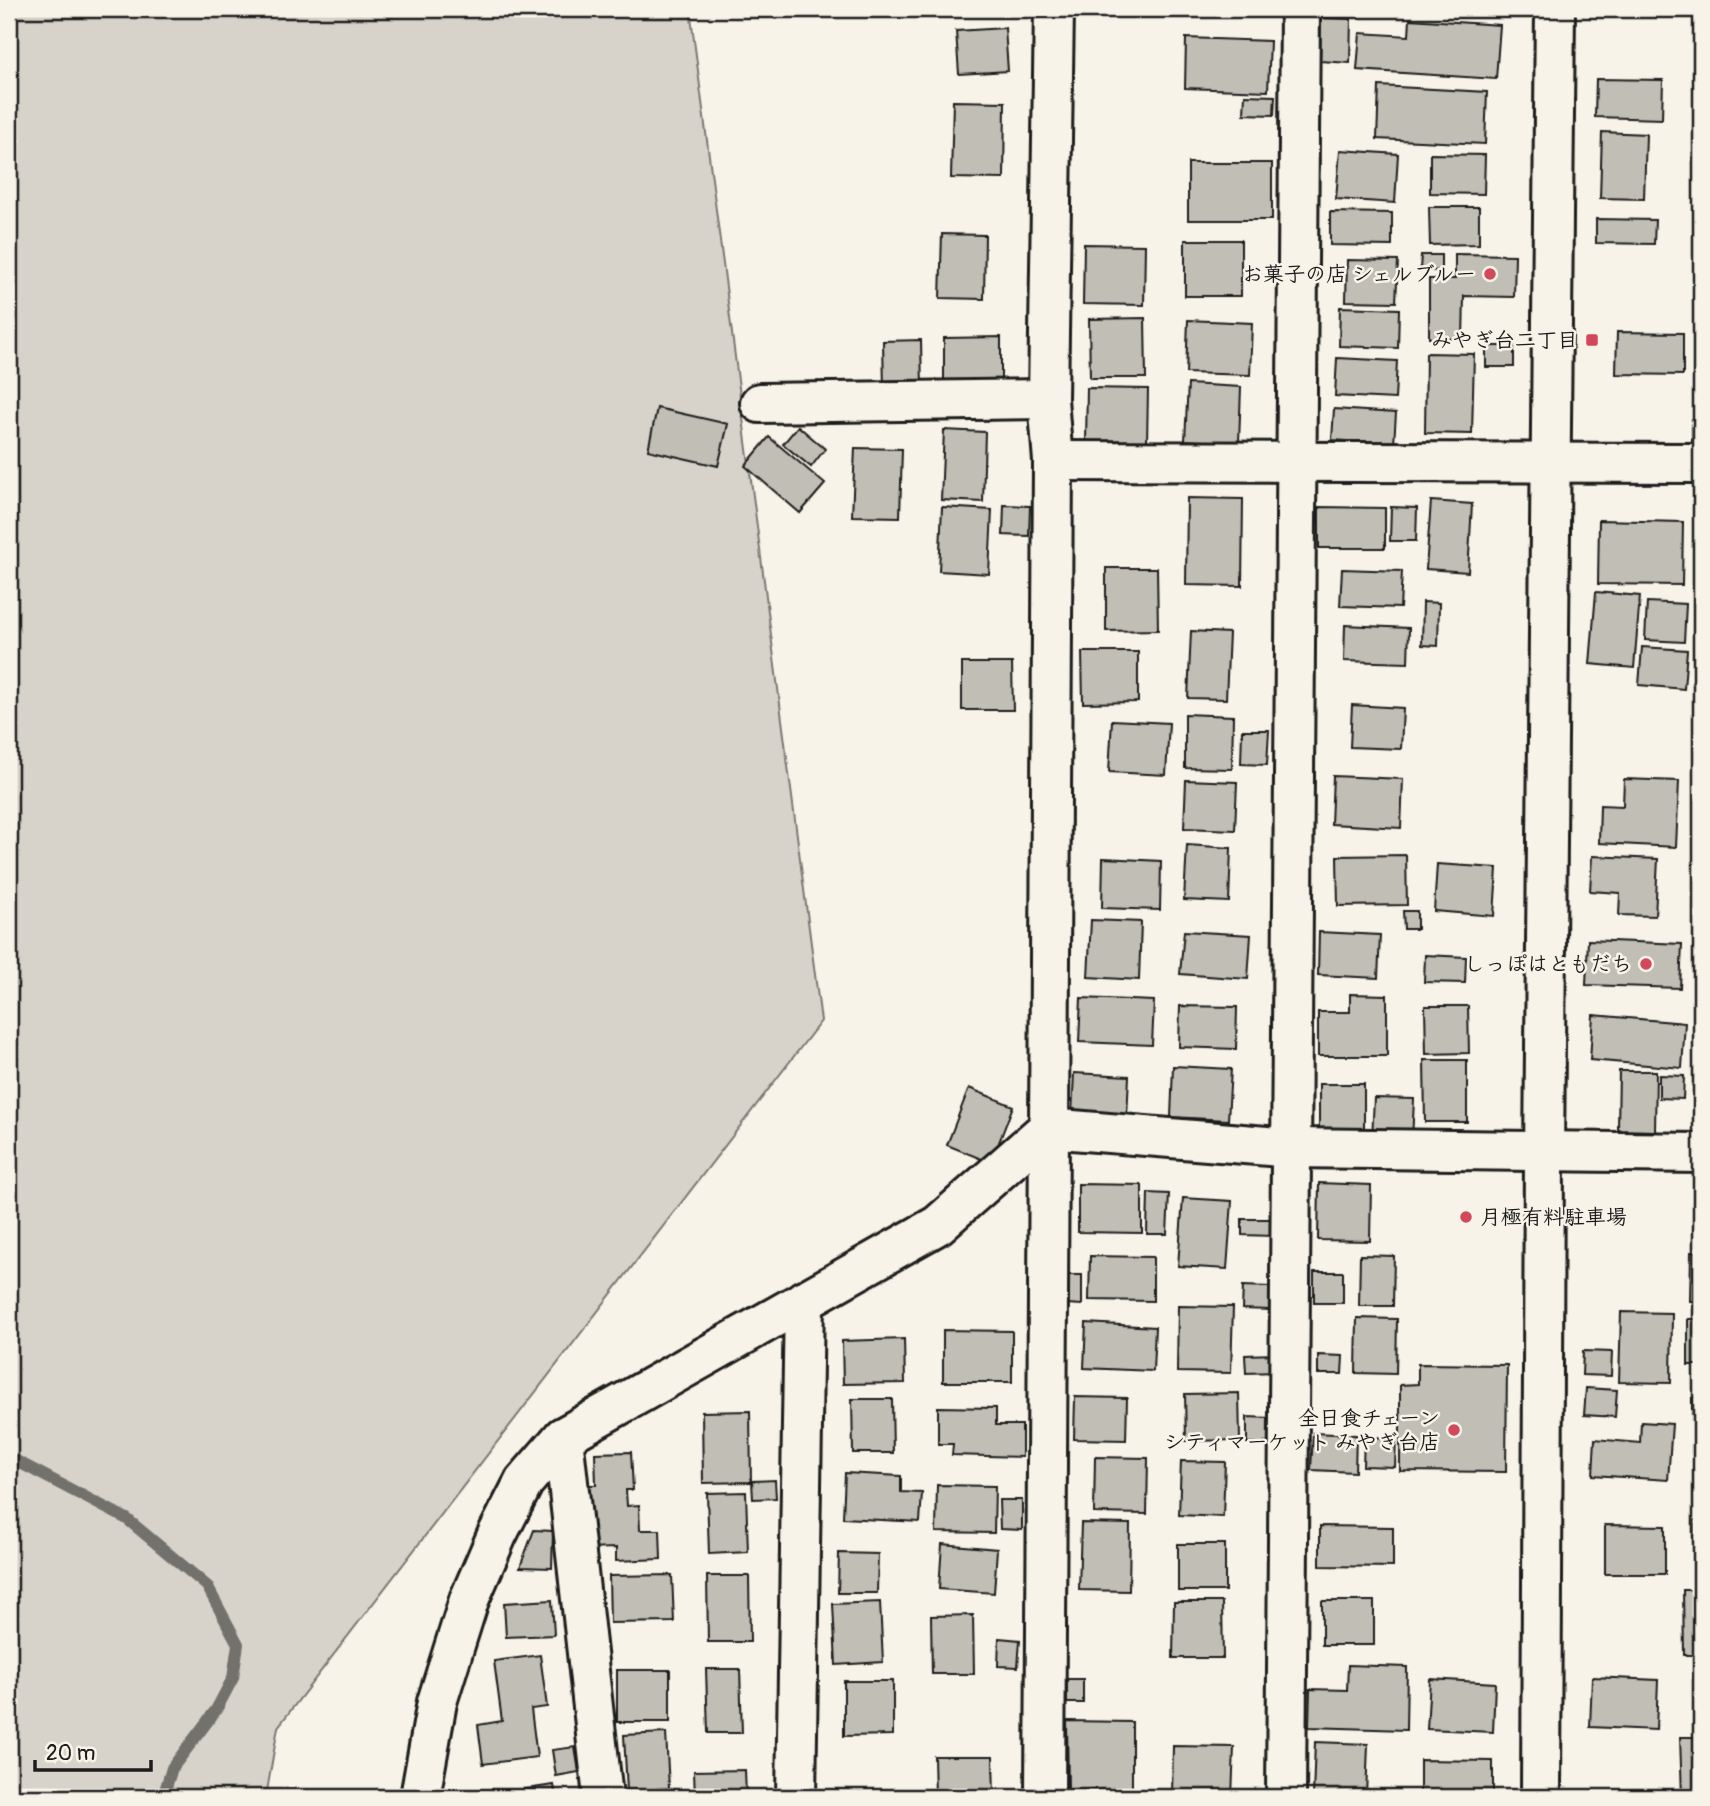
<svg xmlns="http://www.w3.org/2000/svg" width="1710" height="1806" font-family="Pangolin,'Klee One',sans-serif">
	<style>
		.green { fill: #d7d3cb; stroke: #7a7874; stroke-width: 2 }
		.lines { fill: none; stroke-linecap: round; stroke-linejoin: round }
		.stream { stroke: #72716c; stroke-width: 12 }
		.building { fill: #c0beb5; stroke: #1c1c1c; stroke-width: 2 }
		.minor-casing { stroke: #1c1c1c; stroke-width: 44 }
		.minor { stroke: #f7f3e8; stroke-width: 38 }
		.poi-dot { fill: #d1495b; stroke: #f7f3e8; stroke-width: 2.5 }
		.labels { text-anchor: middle; stroke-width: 5; stroke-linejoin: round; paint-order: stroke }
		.poi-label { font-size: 21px; font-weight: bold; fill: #1c1c1c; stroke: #f7f3e8; text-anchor: end }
	</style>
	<rect width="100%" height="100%" fill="#f7f3e8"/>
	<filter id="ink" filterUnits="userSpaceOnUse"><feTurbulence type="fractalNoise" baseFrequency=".0143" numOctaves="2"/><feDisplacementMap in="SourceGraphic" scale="14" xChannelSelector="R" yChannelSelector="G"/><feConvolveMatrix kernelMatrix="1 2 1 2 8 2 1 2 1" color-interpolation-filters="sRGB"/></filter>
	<g filter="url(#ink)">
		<path class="green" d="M9 9H690L821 1021 278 1727 266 1797H9Z"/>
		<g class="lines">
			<path class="stream" d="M9 1457 127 1519 207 1586 238 1644 233 1678 216 1710 172 1768 163 1797"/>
		</g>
		<g class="building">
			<path d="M1185 9H1246V11Z"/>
			<path d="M1250 9H1272V13L1250 12Z"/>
			<path d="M1321 18 1351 19 1350 63 1320 61Z"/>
			<path d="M1410 19 1500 25 1496 79 1357 70 1360 33 1409 36Z"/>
			<path d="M1005 28 1008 71 959 74 956 31Z"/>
			<path d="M1186 38 1270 41 1268 91 1185 88Z"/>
			<path d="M1596 79 1663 80 1662 119 1595 117Z"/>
			<path d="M1379 86 1487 92 1485 144 1377 139Z"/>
			<path d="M1245 95 1275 96 1274 115 1244 114Z"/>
			<path d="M953 101 1005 102 1004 179 951 178Z"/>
			<path d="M1602 132 1646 134 1644 199 1600 198Z"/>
			<rect x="1699" y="138" width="2" height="50"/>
			<path d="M1340 150 1398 154 1395 203 1336 199Z"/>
			<path d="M1430 154 1485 155 1484 194 1430 193Z"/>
			<rect x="1188" y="163" width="84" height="57"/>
			<path d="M1429 207H1479V244L1430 245Z"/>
			<path d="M1330 212 1392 213V246L1330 245Z"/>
			<path d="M1596 219 1655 220 1654 244 1596 243Z"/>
			<path d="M942 234 985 235 984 299 940 298Z"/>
			<rect x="1185" y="240" width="56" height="56"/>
			<path d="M1084 244 1145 245 1144 305 1083 304Z"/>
			<path d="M1455 254 1515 255 1514 297 1464 296 1463 339 1429 338V279H1455Z"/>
			<path d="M1421 255H1441V271L1420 270Z"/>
			<path d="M1347 260 1398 261 1396 302 1346 301Z"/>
			<path d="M1340 307 1399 309 1398 348 1339 346Z"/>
			<path d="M1145 318 1146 378H1090L1089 319Z"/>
			<path d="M1188 320 1252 323 1250 375 1186 373Z"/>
			<path d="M1617 332 1683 333V375L1616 374Z"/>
			<path d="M1001 337V381L944 383V338Z"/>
			<path d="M921 340 922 388 884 389 883 341Z"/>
			<rect x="1486" y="346" width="28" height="21"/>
			<path d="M1426 353 1474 354 1472 434 1425 433Z"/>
			<path d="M1337 358 1397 361 1395 399 1335 396Z"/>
			<path d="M1188 384 1241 387 1239 443 1185 440Z"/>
			<path d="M1087 388 1148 389 1147 444 1086 442Z"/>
			<path d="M657 408 728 424 718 466 648 450Z"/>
			<path d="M1334 409 1396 413 1394 444 1332 440Z"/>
			<rect x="1692" y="419" width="9" height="26"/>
			<path d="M798 426 825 449 811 467 783 444Z"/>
			<path d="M944 430 985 432 983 502 941 500Z"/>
			<path d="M769 437 825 484 800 513 745 466Z"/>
			<path d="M855 448 902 449 900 517 852 516Z"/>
			<path d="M1187 498 1243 499 1242 586 1186 585Z"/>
			<path d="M1431 501 1472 504 1468 572 1426 569Z"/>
			<path d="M1004 505 1030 506 1029 536 1003 535Z"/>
			<path d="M942 507 992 510 989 574 939 571Z"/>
			<path d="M1319 507 1385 508V548H1319Z"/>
			<path d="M1391 507 1417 508 1416 541H1390Z"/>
			<rect x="1698" y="518" width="3" height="77"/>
			<path d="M1599 520 1683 522 1682 585 1598 584Z"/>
			<path d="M1106 568H1157L1158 630 1106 631Z"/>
			<path d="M1342 569 1402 571 1400 608 1340 606Z"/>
			<path d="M1596 592 1640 596 1634 668 1590 664Z"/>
			<path d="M1423 602 1439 603 1438 646 1422 645Z"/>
			<path d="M1647 602 1686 604 1684 642 1645 640Z"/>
			<path d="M1345 625 1409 628 1408 663 1344 661Z"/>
			<path d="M1191 631 1229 633 1226 699 1188 698Z"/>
			<path d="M1642 647 1687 650 1684 689 1639 685Z"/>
			<path d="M1082 652H1138V702L1083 703Z"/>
			<path d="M962 663H1012L1013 710H962Z"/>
			<path d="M1352 705 1403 708 1401 749 1350 747Z"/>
			<path d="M1699 711H1701V781H1698Z"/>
			<path d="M1185 714 1233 716 1232 769 1185 768Z"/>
			<path d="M1112 720 1169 723 1166 775 1109 772Z"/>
			<path d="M1242 730H1269L1267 765 1241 764Z"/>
			<path d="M1333 776 1403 779 1401 828 1331 824Z"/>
			<path d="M1624 779 1679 781 1676 847 1599 843 1600 805 1623 806Z"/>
			<path d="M1186 780 1237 782 1235 830 1184 828Z"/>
			<path d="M1187 845 1231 848 1229 902 1184 900Z"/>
			<path d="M1406 855 1407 905 1338 906 1337 856Z"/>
			<path d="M1592 856 1658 859 1655 916 1619 915 1620 893 1590 891Z"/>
			<path d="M1103 858 1161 861 1160 910 1102 908Z"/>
			<path d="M1437 864 1497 868 1494 916 1434 911Z"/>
			<path d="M1403 911H1417V929H1404Z"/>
			<path d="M1091 920 1141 922 1139 980 1088 977Z"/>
			<path d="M1184 931 1251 935 1248 979 1180 974Z"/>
			<path d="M1319 932 1380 935 1378 978 1318 975Z"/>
			<path d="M1588 940 1682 944 1680 988 1586 985Z"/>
			<path d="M1425 955 1466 957 1465 983 1424 982Z"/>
			<path d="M1350 994 1387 995V1056H1318V1012H1350Z"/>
			<path d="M1081 998 1154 1001 1152 1045 1079 1042Z"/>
			<path d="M1180 1006 1237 1007 1236 1049 1179 1047Z"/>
			<path d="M1425 1006H1468L1469 1053 1426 1054Z"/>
			<path d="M1593 1015 1685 1023 1682 1068 1590 1060Z"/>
			<path d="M1424 1060H1467V1122H1425Z"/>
			<path d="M1173 1066 1231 1069 1228 1120 1171 1117Z"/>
			<path d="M1619 1071H1656L1655 1131 1618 1130Z"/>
			<path d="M1074 1073 1129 1076 1127 1119 1072 1116Z"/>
			<path d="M1659 1075 1684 1076 1683 1099 1659 1098Z"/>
			<rect x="1319" y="1084" width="45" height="47"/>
			<path d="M969 1088 1013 1106 991 1163 947 1145Z"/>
			<path d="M1374 1098 1414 1099 1412 1141 1372 1139Z"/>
			<path d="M1319 1183 1371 1185 1370 1241 1318 1240Z"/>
			<path d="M1078 1184 1142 1185V1233L1078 1232Z"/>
			<path d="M1148 1193 1169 1194 1167 1234H1147Z"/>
			<path d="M1183 1198 1232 1201 1227 1269 1178 1266Z"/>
			<path d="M1242 1219H1273V1236L1242 1235Z"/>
			<path d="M1691 1252H1701V1301H1690Z"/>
			<path d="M1360 1255 1394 1256 1393 1306H1359Z"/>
			<path d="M1090 1256 1153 1257V1301L1089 1300Z"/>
			<rect x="1314" y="1272" width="29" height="31"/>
			<path d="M1067 1275H1082V1305L1067 1304Z"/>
			<path d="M1243 1286 1271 1287 1270 1310 1242 1309Z"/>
			<path d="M1178 1306 1233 1307 1231 1373 1177 1372Z"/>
			<path d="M1621 1312 1672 1313 1671 1383 1619 1382Z"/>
			<path d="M1357 1318 1397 1319 1396 1374 1356 1373Z"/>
			<rect x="1688" y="1319" width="13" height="46"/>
			<path d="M1086 1323 1155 1327 1153 1371 1084 1368Z"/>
			<path d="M943 1330 1012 1331V1382H943Z"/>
			<path d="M904 1339 905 1383 843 1384 842 1341Z"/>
			<path d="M1583 1351 1612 1352 1611 1376 1582 1375Z"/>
			<path d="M1275 1354 1276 1372 1246 1373 1245 1355Z"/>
			<path d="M1318 1355 1343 1356 1342 1374H1318Z"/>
			<path d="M1418 1364 1507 1365 1506 1472 1400 1471V1385L1418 1384Z"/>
			<path d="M1586 1388 1617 1390 1615 1417 1584 1415Z"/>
			<path d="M1239 1393 1240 1440 1186 1441 1185 1394Z"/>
			<path d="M1075 1397 1127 1398 1126 1440 1074 1439Z"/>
			<rect x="1692" y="1398" width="9" height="55"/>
			<path d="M852 1399H892L893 1453H853Z"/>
			<path d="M938 1407 996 1408V1425H1022V1457L952 1455 953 1444H938Z"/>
			<path d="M750 1411 751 1482 703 1483 702 1412Z"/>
			<path d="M1247 1417 1271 1418V1443H1247Z"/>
			<path d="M1641 1422 1672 1424 1668 1480 1593 1475 1595 1439 1640 1443Z"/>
			<path d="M1313 1433 1356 1435 1355 1472 1311 1470Z"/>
			<path d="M1364 1437 1396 1438 1395 1467 1363 1466Z"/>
			<path d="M631 1452 633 1490H626L627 1506 639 1505 640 1530H660L661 1559 616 1561V1548L587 1549 585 1485H596L595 1453Z"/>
			<path d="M1095 1457 1148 1458 1147 1514 1094 1513Z"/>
			<path d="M1181 1461 1225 1462 1223 1517 1179 1515Z"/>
			<path d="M845 1473 901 1476V1492L922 1493 920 1522 843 1518Z"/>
			<path d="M775 1480 776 1498 753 1499 752 1481Z"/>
			<path d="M937 1485 995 1486 994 1533 936 1532Z"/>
			<path d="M746 1492 748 1552 709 1554 707 1493Z"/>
			<path d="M999 1500H1022V1530L1000 1529Z"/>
			<path d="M1695 1520H1701V1577H1693Z"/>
			<path d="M1081 1523 1130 1524 1129 1591 1079 1590Z"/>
			<path d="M1605 1525 1665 1526V1574H1605Z"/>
			<path d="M1320 1526 1393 1527V1567L1320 1566Z"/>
			<path d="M534 1530 553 1531 552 1568 520 1567Z"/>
			<path d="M942 1544 997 1549 994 1593 939 1589Z"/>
			<rect x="1178" y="1544" width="47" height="47"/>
			<path d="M839 1553 878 1554 877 1593H838Z"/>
			<path d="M672 1575 674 1622 610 1623 609 1576Z"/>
			<path d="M707 1576H749L750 1642H708Z"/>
			<path d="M1683 1590H1701V1655H1684Z"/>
			<path d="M552 1600 554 1635 506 1637 504 1603Z"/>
			<rect x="1322" y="1601" width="52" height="44"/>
			<path d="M880 1602 883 1662 836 1665 833 1604Z"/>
			<path d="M1174 1602H1222L1223 1658H1173Z"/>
			<path d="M973 1615 974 1674H932L931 1616Z"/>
			<path d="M999 1638 1020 1640 1018 1667 998 1666Z"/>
			<path d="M540 1655 547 1707 531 1709 537 1757 483 1764 478 1725 502 1721 494 1661Z"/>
			<path d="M1348 1665 1407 1667 1406 1730 1309 1727 1310 1689 1347 1690Z"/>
			<path d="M706 1669H740L742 1733H708Z"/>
			<rect x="617" y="1670" width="53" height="52"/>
			<rect x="1696" y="1673" width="5" height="55"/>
			<path d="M1592 1677 1658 1680 1656 1730 1590 1727Z"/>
			<rect x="1067" y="1679" width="16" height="24"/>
			<path d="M1430 1679 1495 1683 1493 1732 1427 1729Z"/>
			<path d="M844 1681H893V1735L844 1736Z"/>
			<path d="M1067 1721 1132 1722V1790H1068Z"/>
			<path d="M666 1733 669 1788 627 1791 624 1735Z"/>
			<path d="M1680 1737H1701V1797H1682Z"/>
			<path d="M1315 1742 1368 1744 1366 1797 1313 1796Z"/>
			<path d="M1173 1746 1234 1747 1232 1797H1172Z"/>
			<path d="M575 1747 579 1772 556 1776 552 1750Z"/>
			<path d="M934 1756H993L994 1797H935Z"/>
			<path d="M1420 1760 1493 1761V1797H1420Z"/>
			<path d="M745 1770 746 1797H695L694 1771Z"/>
			<path d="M554 1785 556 1797H494L493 1794Z"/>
		</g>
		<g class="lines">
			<defs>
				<g id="minor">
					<path d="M760 403 1048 399"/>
					<path d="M1053 461 1701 463"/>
					<path d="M563 1437 603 1797"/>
					<path d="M420 1797 437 1702 469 1600 497 1535 524 1482 563 1437 938 1225 1048 1128 1292 1148 1701 1153"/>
					<path d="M796 1797 804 1300"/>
					<path d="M1045 1797 1053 461 1048 399 1054 9"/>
					<path d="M1286 1797 1300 9"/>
					<path d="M1541 1797 1544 1153 1555 9"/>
				</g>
			</defs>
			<use href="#minor" class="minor-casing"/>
			<use href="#minor" class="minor"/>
		</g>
	</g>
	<g class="poi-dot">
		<circle cx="1490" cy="274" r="7"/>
		<rect x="1585" y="333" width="14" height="14" rx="3.5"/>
		<circle cx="1646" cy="964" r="7"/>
		<circle cx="1466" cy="1217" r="7"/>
		<circle cx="1454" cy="1430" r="7"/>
	</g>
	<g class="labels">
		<g class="poi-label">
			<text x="1476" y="281">お菓子の店 シェルブルー</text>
			<text x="1578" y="347">みやぎ台二丁目</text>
			<text x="1632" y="971">しっぽはともだち</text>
			<text x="1480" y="1224" text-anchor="start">月極有料駐車場</text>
			<text x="1440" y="1425">全日食チェーン<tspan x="1440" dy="24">シティマーケット みやぎ台店</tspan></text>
		</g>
	</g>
	<rect width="1710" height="1806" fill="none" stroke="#f7f3e8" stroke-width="35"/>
	<rect x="18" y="18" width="1675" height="1771" fill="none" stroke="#1c1c1c" stroke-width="2.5" filter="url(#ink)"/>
	<path d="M35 1760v10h116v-10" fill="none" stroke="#1c1c1c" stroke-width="3.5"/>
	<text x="46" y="1760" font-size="21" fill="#1c1c1c" stroke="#f7f3e8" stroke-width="5" paint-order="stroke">20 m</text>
</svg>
